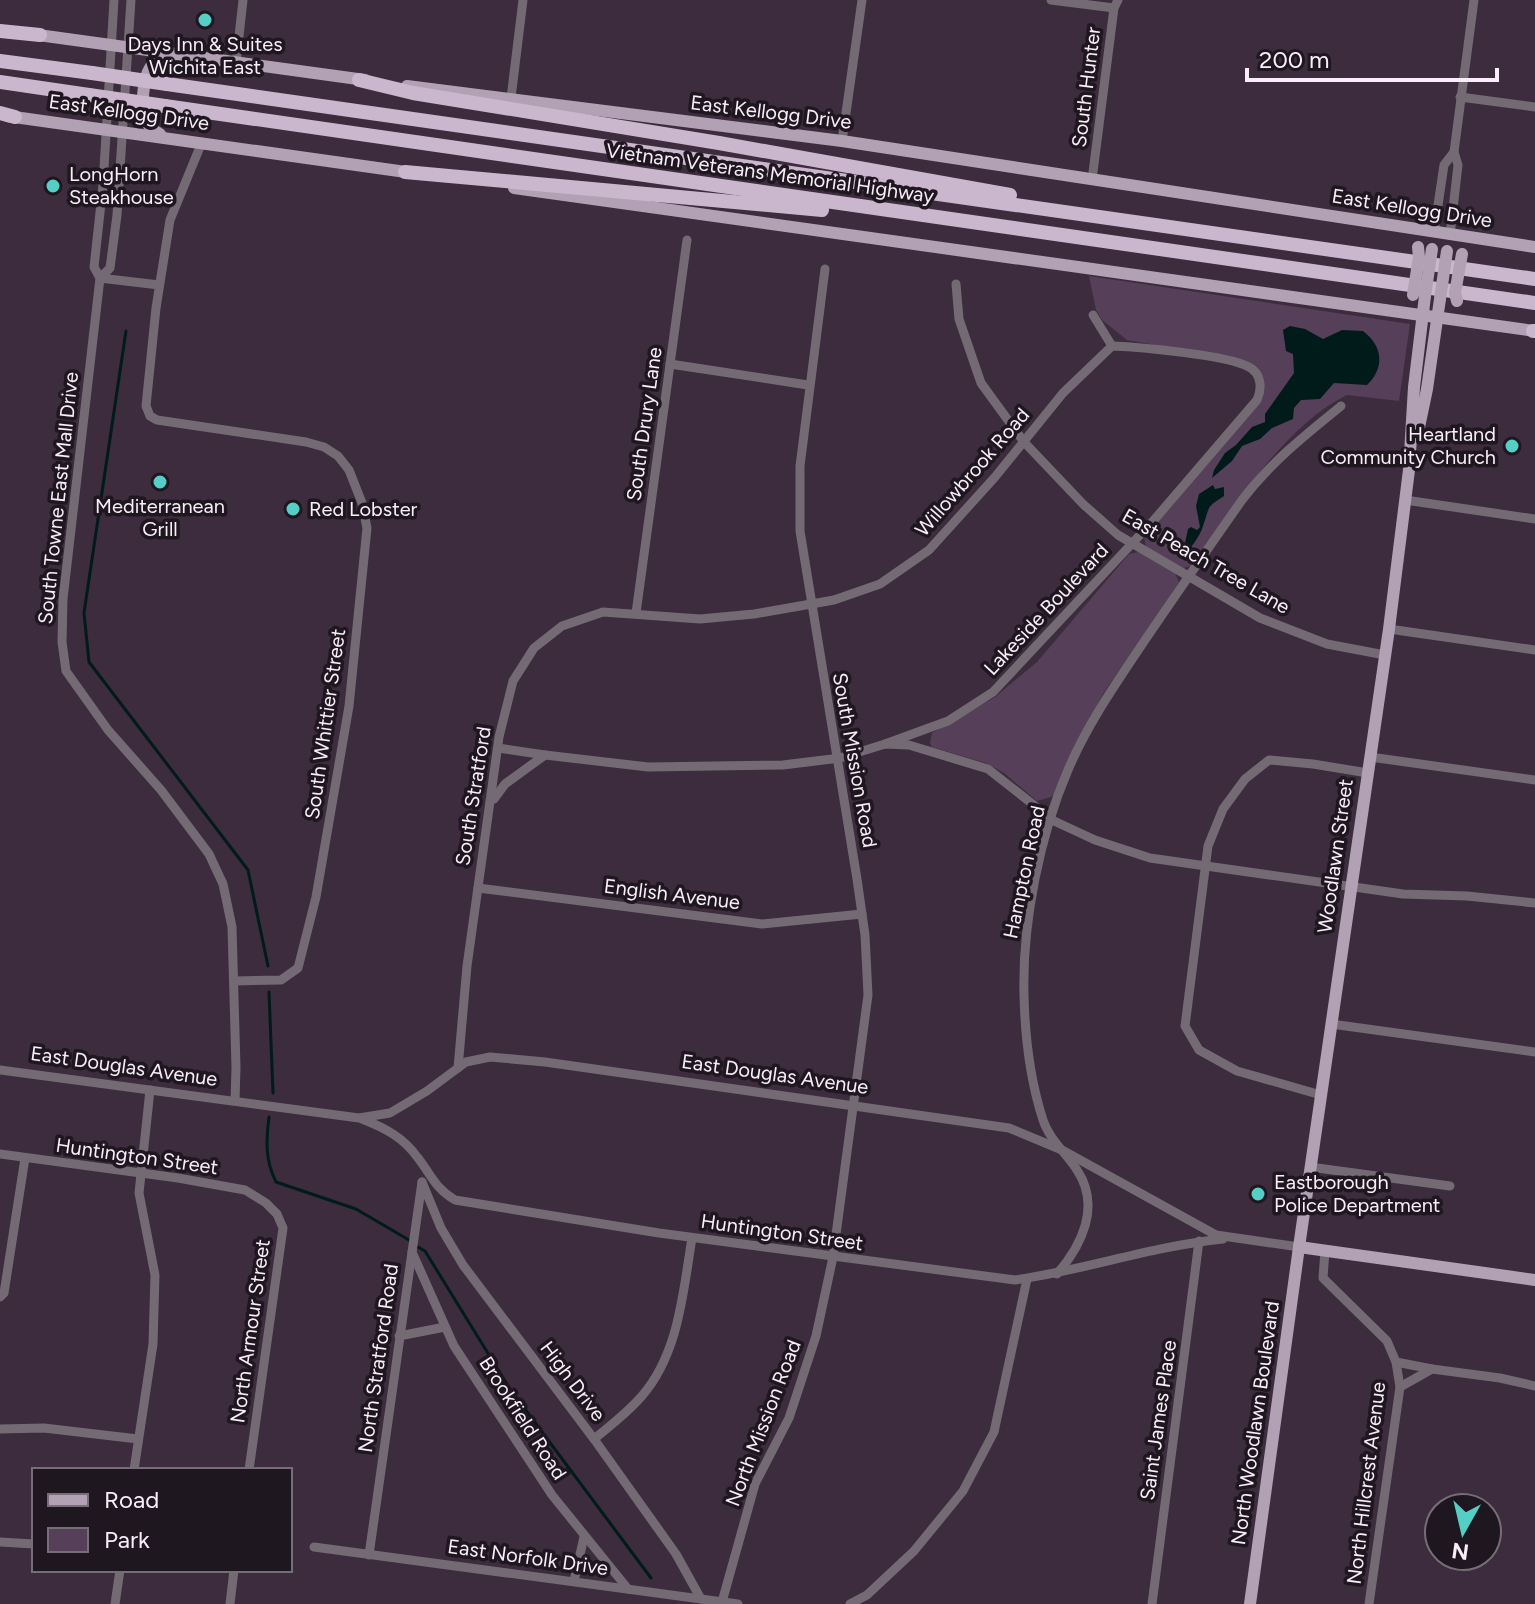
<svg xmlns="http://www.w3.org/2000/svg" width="1535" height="1604" font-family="Figtree,sans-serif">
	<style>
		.green { fill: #563f58 }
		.water { fill: #001b1a }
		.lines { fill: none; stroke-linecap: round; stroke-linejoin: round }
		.stream { stroke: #001b1a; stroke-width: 3 }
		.minor { stroke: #736a73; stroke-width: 9 }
		.major { stroke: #b2a1b4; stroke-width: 12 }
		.highway { stroke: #cbb7cd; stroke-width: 14 }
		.major-bridge { stroke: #b2a1b4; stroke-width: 12 }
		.highway-bridge { stroke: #cbb7cd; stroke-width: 14 }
		.poi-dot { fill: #55cec6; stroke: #1f171f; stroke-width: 3 }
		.labels { text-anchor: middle; stroke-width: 7; stroke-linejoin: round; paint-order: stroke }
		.poi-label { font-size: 20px; fill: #f8edf9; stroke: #1f171f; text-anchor: start }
		.street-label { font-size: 20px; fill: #f8edf9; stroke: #1f171f }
	</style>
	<rect width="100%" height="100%" fill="#3c2c3e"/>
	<g class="green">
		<path d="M1089 276 1410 324 1399 401 1347 395C1285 425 1230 511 1192 566L1183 568 1146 547 1144 537 1259 404 1263 396V379L1231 358 1127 340 1102 320 1096 310Z"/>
		<path d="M1138 552 1175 573 1179 582 1103 694 1070 757 1056 793 1051 797 1037 801 1004 773 986 763 932 747 930 743 932 733 995 697 1037 662 1129 554Z"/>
	</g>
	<g class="water">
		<path d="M1290 326 1305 329 1323 339 1342 330 1363 331C1383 346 1385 368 1367 385L1334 383 1320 399 1301 400 1294 408 1293 419 1272 428 1260 439 1242 446 1232 461 1212 478 1214 470 1225 453 1236 445 1252 427 1265 422V414L1294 373 1293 354 1286 351 1283 330Z"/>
		<path d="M1213 485 1215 489 1224 487V496C1205 508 1210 507 1203 526 1200 537 1189 550 1182 558L1188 529 1191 527 1197 530 1200 527 1196 506 1199 494Z"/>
	</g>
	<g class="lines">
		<g class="stream">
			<path d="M126 331 84 613 89 662 248 870 268 966"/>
			<path d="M269 992 273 1093"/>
			<path d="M269 1117C266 1141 265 1160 276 1182L356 1209 409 1240"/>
			<path d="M418 1247 425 1251 510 1389 651 1578"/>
		</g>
		<g class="minor">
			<path d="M114 0 103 185 94 267 100 278 63 599 62 642 66 671 108 730 161 790 209 854 223 884 232 927 236 1067 235 1101"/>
			<path d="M1051 0 1114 8"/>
			<path d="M236 63 243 0"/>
			<path d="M1460 97 1535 107"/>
			<path d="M511 98 523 0"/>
			<path d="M842 141 862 0"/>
			<path d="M202 142 170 220 156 308 146 406 150 416 157 420 306 442 324 447 338 456 349 470 362 503 367 528 349 706 316 897 298 968 281 980 234 981"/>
			<path d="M1092 180 1114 8 1118 0"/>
			<path d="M1434 232 1444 165 1454 152"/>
			<path d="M1450 235 1458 165 1454 152 1474 0"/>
			<path d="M100 278 110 268 117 215 131 0"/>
			<path d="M100 278 159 285"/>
			<path d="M956 284 959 319 981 383 1024 442 1083 504 1118 535 1260 618 1327 644 1385 655"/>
			<path d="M1093 315 1112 346"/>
			<path d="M670 364 808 385"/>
			<path d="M1405 500 1535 519"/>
			<path d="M636 613 687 240"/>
			<path d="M1389 629 1535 650"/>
			<path d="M498 748 545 755"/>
			<path d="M1370 757 1535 780"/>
			<path d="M494 799 505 784 545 755 648 767 783 765 840 758 885 744 909 745 988 769 1054 821 1095 840 1150 858 1403 894 1467 896 1535 903"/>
			<path d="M478 888 762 924 862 914"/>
			<path d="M1331 1024 1535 1052"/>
			<path d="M458 1068 467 966 499 737 513 681 534 648 562 626 603 612 700 619 754 614 834 600 880 584 929 550 995 477 1063 393 1112 346C1139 347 1227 355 1249 367 1262 374 1262 389 1257 400L1154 520 993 692 948 721 885 744"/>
			<path d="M0 1070 359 1118 390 1113 427 1091 466 1062 490 1057 545 1062 1009 1128 1062 1150 1216 1235 1299 1247"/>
			<path d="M1321 1095 1237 1071 1199 1050 1185 1026 1208 846 1223 809 1245 779 1269 760 1313 764 1368 773"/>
			<path d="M362 1119C385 1128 403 1137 418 1158 432 1176 435 1188 455 1200L659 1233 1015 1280C1085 1270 1153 1246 1223 1239"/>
			<path d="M0 1154 178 1178 245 1190 266 1203 277 1214 283 1228 249 1470"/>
			<path d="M1310 1167 1450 1186"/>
			<path d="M422 1182 441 1228 463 1265 594 1439 676 1554 701 1599"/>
			<path d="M1325 1251 1323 1278 1387 1341 1396 1362 1400 1387 1369 1604"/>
			<path d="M412 1252 454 1346 552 1495 628 1589"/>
			<path d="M1057 1274C1082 1245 1101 1206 1077 1170 1066 1153 1049 1139 1043 1120 1030 1080 1025 1037 1024 995 1022 923 1040 835 1068 770 1088 723 1117 682 1145 640 1177 593 1209 547 1242 500 1270 463 1305 435 1341 406"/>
			<path d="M0 1297 4 1293 25 1158"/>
			<path d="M399 1336 445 1327"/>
			<path d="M1396 1362 1432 1369"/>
			<path d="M1400 1387 1432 1369 1500 1378 1535 1386"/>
			<path d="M0 1429 44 1428 138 1439"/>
			<path d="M594 1439C610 1426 627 1413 641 1397 679 1354 683 1292 692 1238"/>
			<path d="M134 1470 153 1344 155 1275 139 1193 150 1090"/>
			<path d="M0 1542 34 1544"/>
			<path d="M314 1547 738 1604"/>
			<path d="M369 1555 422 1182"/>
			<path d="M574 1581 584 1537"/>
			<path d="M722 1602 755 1484 789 1418 816 1336 833 1257 868 995 865 935 857 879 800 531V466L825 269"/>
			<path d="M115 1604 120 1570"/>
			<path d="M230 1604 234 1570"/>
			<path d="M850 1604 867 1595 914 1551 963 1491 994 1432 1027 1279"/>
			<path d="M1152 1604 1199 1241"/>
		</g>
		<g class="major">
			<path d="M31 34 365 80"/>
			<path d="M407 86 842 141 1535 247"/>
			<path d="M7 116 413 173"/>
			<path d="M160 134C154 131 149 127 146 121 140 109 143 79 150 68 155 59 163 57 172 55"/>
			<path d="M514 188 1535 331"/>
			<path d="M1418 432 1427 389 1440 299"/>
			<path d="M1299 1247 1535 1280"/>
			<path d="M1250 1604 1299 1247 1389 629 1409 470 1414 387 1425 296"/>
		</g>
		<g class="highway">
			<path d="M0 31 40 35"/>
			<path d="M0 61 92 73"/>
			<path d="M359 80 413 93 719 143 1010 195"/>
			<path d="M0 82 89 95"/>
			<path d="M167 84 1535 279"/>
			<path d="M165 106 1535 303"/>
			<path d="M0 113 15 117"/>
			<path d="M405 172 822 210"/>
			<path d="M1533 331H1535"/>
		</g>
		<g class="major-bridge">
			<path d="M1413 295 1419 257 1418 247"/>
			<path d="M1425 296 1432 249"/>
			<path d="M1440 299 1447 251"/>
			<path d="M1457 301 1455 293 1462 254"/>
		</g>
		<g class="highway-bridge">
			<path d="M92 73 167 84"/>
			<path d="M89 95 165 106"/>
		</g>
	</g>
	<g class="poi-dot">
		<circle cx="205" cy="20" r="8"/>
		<circle cx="53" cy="186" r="8"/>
		<circle cx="1512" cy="446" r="8"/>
		<circle cx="160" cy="482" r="8"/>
		<circle cx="293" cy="509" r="8"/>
		<circle cx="1258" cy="1194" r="8"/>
	</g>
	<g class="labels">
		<g class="poi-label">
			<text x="205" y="51" text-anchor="middle">Days Inn &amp; Suites<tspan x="205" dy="23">Wichita East</tspan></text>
			<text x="69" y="181">LongHorn<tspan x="69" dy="23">Steakhouse</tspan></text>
			<text x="1496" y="441" text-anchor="end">Heartland<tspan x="1496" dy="23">Community Church</tspan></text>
			<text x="160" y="513" text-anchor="middle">Mediterranean<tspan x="160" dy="23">Grill</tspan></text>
			<text x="309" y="516">Red Lobster</text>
			<text x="1274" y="1189">Eastborough<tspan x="1274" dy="23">Police Department</tspan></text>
		</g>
		<g class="street-label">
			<text transform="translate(1086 87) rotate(-83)" y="7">South Hunter</text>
			<text transform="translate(129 112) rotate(8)" y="7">East Kellogg Drive</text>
			<text transform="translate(771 112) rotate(7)" y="7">East Kellogg Drive</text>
			<text transform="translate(770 173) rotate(8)" y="7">Vietnam Veterans Memorial Highway</text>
			<text transform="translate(1412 208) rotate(9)" y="7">East Kellogg Drive</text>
			<text transform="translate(644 424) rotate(-82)" y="7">South Drury Lane</text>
			<text transform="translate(972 472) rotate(-49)" y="7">Willowbrook Road</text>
			<text transform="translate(58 498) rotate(-84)" y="7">South Towne East Mall Drive</text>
			<text transform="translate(1206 561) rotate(30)" y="7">East Peach Tree Lane</text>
			<text transform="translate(1046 609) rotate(-47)" y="7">Lakeside Boulevard</text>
			<text transform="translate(325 724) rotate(-82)" y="7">South Whittier Street</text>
			<text transform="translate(855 760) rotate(80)" y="7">South Mission Road</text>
			<text transform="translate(473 796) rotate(-81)" y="7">South Stratford</text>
			<text transform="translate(1335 856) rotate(-82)" y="7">Woodlawn Street</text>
			<text transform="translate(1024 872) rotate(-78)" y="7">Hampton Road</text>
			<text transform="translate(672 894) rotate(7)" y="7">English Avenue</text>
			<text transform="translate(124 1066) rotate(8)" y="7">East Douglas Avenue</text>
			<text transform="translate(775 1074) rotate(8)" y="7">East Douglas Avenue</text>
			<text transform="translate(137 1156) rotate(8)" y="7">Huntington Street</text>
			<text transform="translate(782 1232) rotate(8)" y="7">Huntington Street</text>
			<text transform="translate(250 1331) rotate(-82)" y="7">North Armour Street</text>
			<text transform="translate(378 1358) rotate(-82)" y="7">North Stratford Road</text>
			<text transform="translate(573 1381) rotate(53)" y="7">High Drive</text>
			<text transform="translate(523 1418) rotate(57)" y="7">Brookfield Road</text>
			<text transform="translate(1158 1420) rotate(-82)" y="7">Saint James Place</text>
			<text transform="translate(763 1423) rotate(-69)" y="7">North Mission Road</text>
			<text transform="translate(1255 1423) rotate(-82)" y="7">North Woodlawn Boulevard</text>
			<text transform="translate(1366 1483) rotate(-83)" y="7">North Hillcrest Avenue</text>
			<text transform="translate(528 1557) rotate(8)" y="7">East Norfolk Drive</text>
		</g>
	</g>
	<rect x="32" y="1468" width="260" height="104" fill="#1f171f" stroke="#766d76" stroke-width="2"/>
	<rect x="48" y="1494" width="40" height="12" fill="#b2a1b4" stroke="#766d76" stroke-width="2"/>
	<text x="104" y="1508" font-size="24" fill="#f8edf9">Road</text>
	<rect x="48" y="1528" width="40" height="24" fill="#563f58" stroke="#766d76" stroke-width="2"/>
	<text x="104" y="1548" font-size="24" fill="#f8edf9">Park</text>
	<g transform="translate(1463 1532) rotate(188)"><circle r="38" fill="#1f171f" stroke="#766d76" stroke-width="2"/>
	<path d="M0-6L14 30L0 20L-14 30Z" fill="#55cec6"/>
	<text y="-12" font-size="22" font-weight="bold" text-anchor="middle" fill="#f8edf9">N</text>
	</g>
	<path d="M1247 68v12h250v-12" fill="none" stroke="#f8edf9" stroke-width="4"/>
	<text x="1259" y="68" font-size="24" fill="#f8edf9" stroke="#1f171f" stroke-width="6" paint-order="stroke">200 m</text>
</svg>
